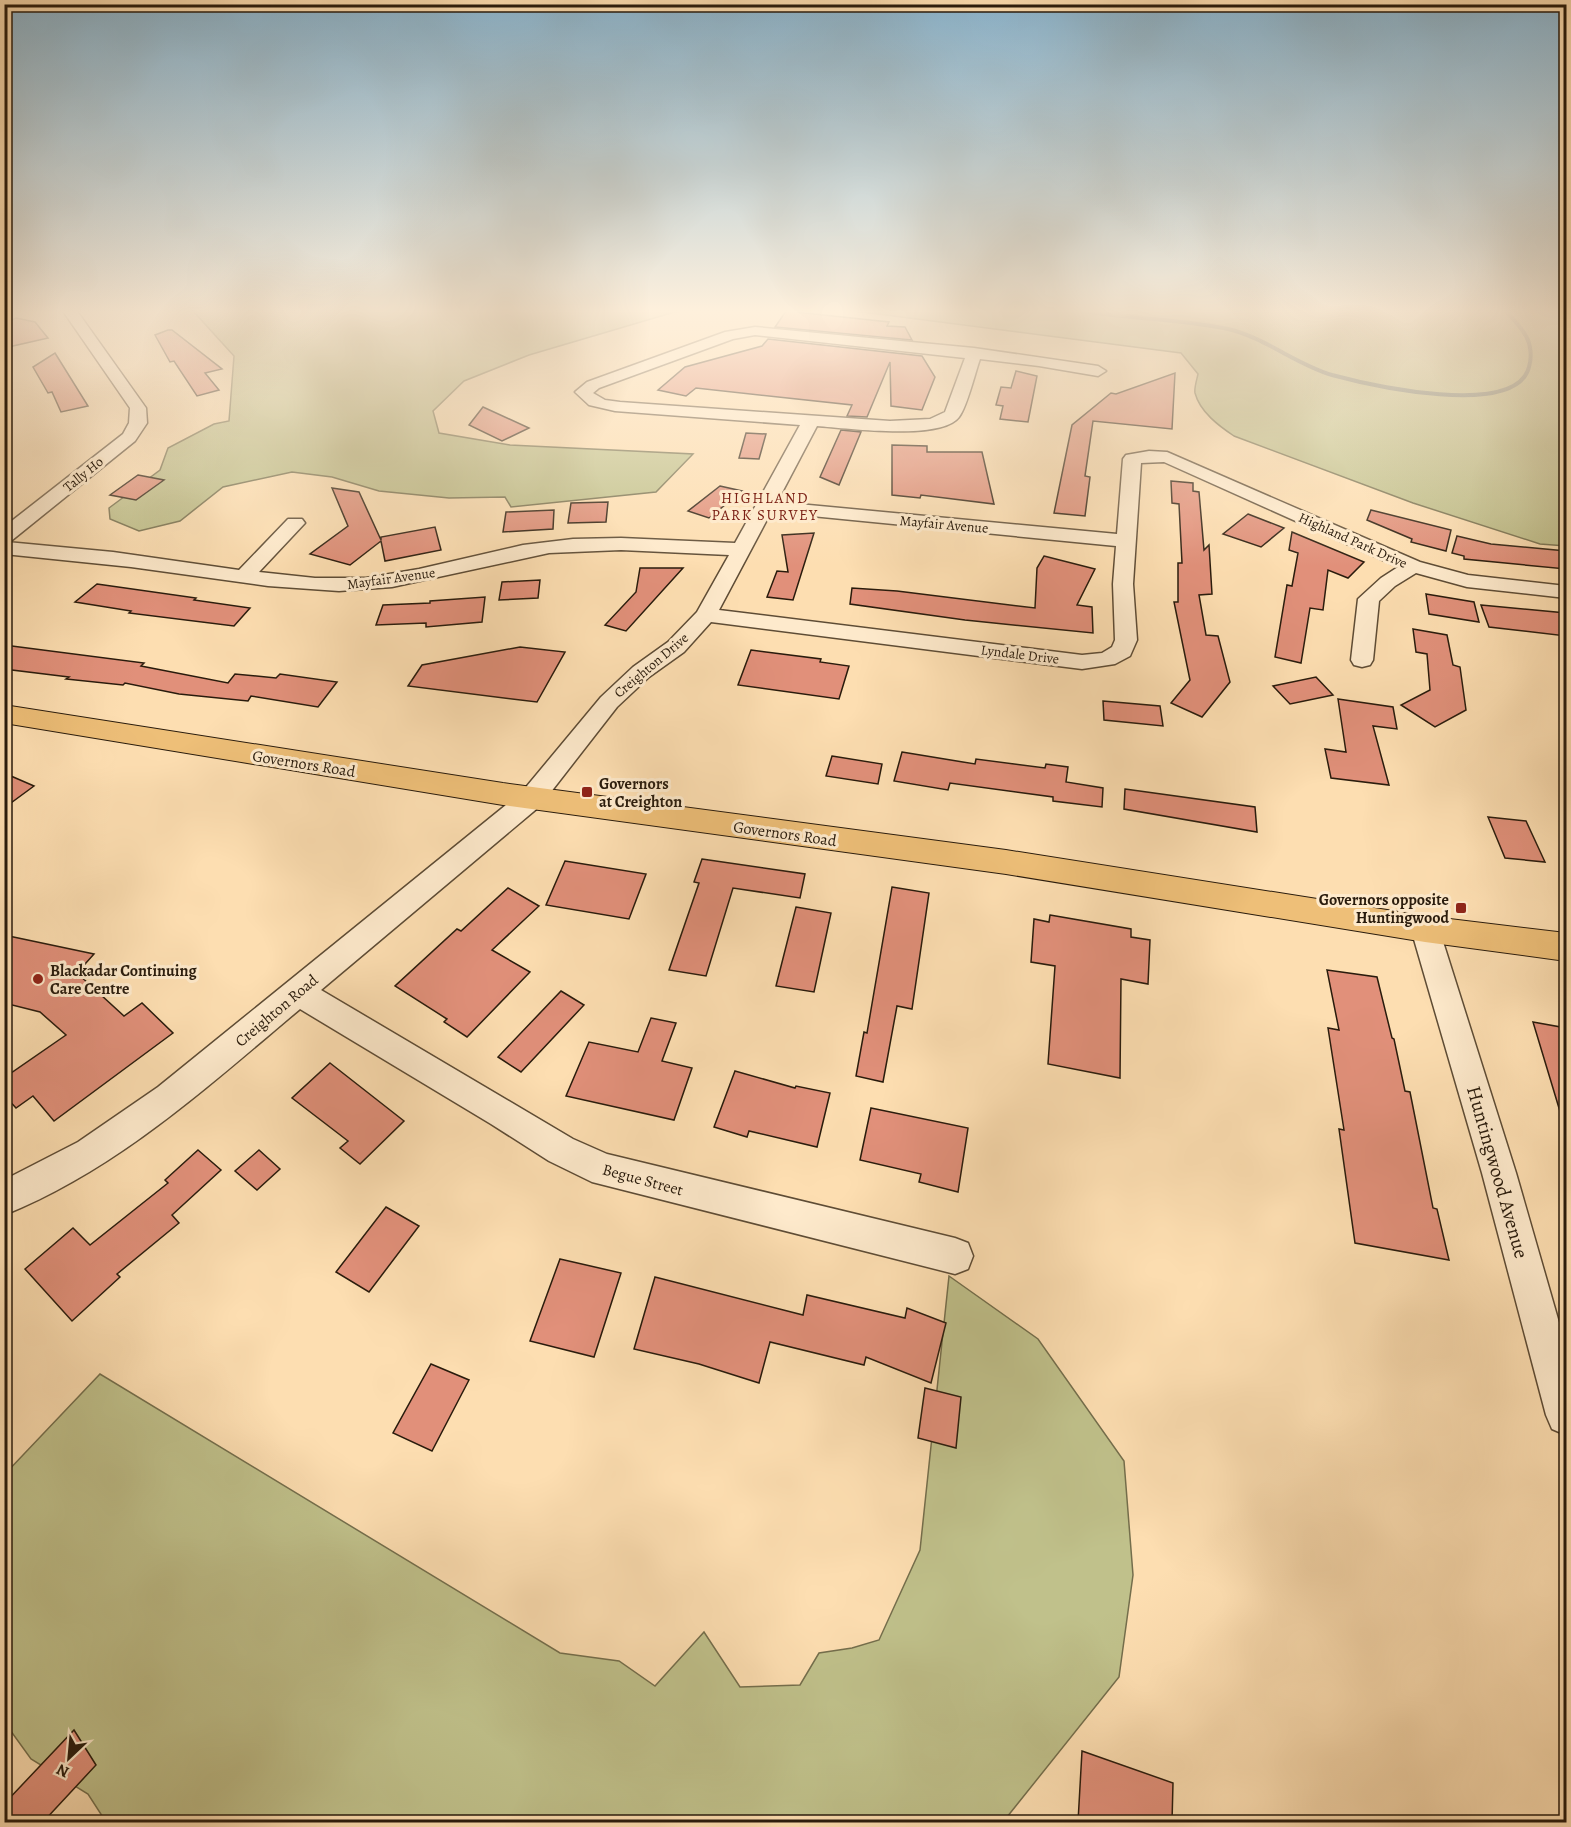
<svg xmlns="http://www.w3.org/2000/svg" width="1571" height="1827" font-family="Alegreya,serif">
	<style>
		.green { fill: #c0c18b; stroke: #746e4c; stroke-width: 1.5 }
		.lines { fill: none; stroke-linecap: round; stroke-linejoin: round }
		.stream { stroke: #717b70; stroke-width: 4 }
		.building { fill: #e1907a; stroke: #291b0c; stroke-width: 1.5 }
		.minor-casing { stroke: #5e4c35; stroke-width: 3 }
		.major-casing { stroke: #291b0c; stroke-width: 2 }
		.minor { fill: #feeacc; fill-rule: evenodd }
		.major { fill: #eebf78; fill-rule: evenodd }
		.poi-dot { fill: #8f2418; stroke: #feeacc; stroke-width: 2 }
		.labels { text-anchor: middle; stroke-width: 6; stroke-linejoin: round; paint-order: stroke }
		.far-street-label { font-size: 14px; fill: #291b0c; stroke: #feeacc }
		.far-neighbourhood-label { font-size: 15px; letter-spacing: 1.5px; fill: #7a1f14; stroke: #feeacc }
		.street-label { font-size: 16px; fill: #291b0c; stroke: #feeacc }
		.poi-label { font-size: 16px; font-weight: bold; fill: #291b0c; stroke: #feeacc; text-anchor: start }
		.near-street-label { font-size: 20px; fill: #291b0c; stroke: #feeacc }
	</style>
	<rect width="100%" height="100%" fill="#fddeb1"/>
	<filter id="stains"><feTurbulence type="fractalNoise" baseFrequency=".00333" numOctaves="4"/><feColorMatrix values="0 0 0 0 .2 0 0 0 0 .09 0 0 0 0 .02 0 0 0 .5 -.17"/></filter>
	<radialGradient id="worn" r=".72"><stop offset=".6" stop-color="#630" stop-opacity="0"/><stop offset="1" stop-color="#630" stop-opacity=".3"/></radialGradient>
	<g class="green">
		<path d="M193 311H678L529 355 464 381 433 411 439 433 510 445 693 454 656 492 511 507 505 497 449 498 379 491 332 477 292 472 223 487 180 521 139 531 110 519 109 508 160 470 168 448 214 424 229 421 234 356Z"/>
		<path d="M855 311H1566V546L1540 544 1413 503 1234 436C1219 426 1200 412 1195 393 1194 388 1197 379 1198 374L1181 353Z"/>
		<path d="M949 1276 1038 1339 1124 1461 1133 1575 1119 1677 1003 1822H106L88 1794 31 1759 5 1723 4 1475 100 1374 560 1653 619 1661 655 1686 704 1632 740 1687 800 1685 819 1653 852 1648 879 1640 920 1550Z"/>
	</g>
	<g class="lines">
		<path class="stream" d="M1083 311C1131 319 1181 319 1228 329 1266 338 1295 364 1332 375 1369 385 1516 419 1529 367 1532 357 1531 345 1526 336 1521 327 1513 319 1506 311"/>
	</g>
	<g class="building">
		<path d="M786 311 889 322 887 326 905 327 912 340 775 327Z"/>
		<path d="M16 318 35 322 48 338 4 348V323Z"/>
		<path d="M168 330H172L222 369 205 373 219 390 197 396 174 361 170 362 155 335Z"/>
		<path d="M768 339 922 356 935 377 922 410 891 406 890 362 867 417 847 416 852 405 696 388 686 396 658 390 685 367 762 346Z"/>
		<path d="M55 353 88 406 61 412 52 392 48 393 33 367Z"/>
		<path d="M1016 371 1037 376 1028 422 1000 419 1003 406 996 405 1001 387 1011 388Z"/>
		<path d="M1175 373 1172 429 1093 421 1085 476 1090 477 1085 516 1054 513 1072 425 1111 393 1116 394Z"/>
		<path d="M483 407 529 428 502 441 469 425Z"/>
		<path d="M841 430 861 432 839 485 820 477Z"/>
		<path d="M746 433 766 434 759 459 739 458Z"/>
		<path d="M892 445 927 446V452H982L994 504 921 495 920 498 892 495Z"/>
		<path d="M138 475 164 480 136 500 110 495Z"/>
		<path d="M1171 481 1193 483V491L1199 492 1204 550 1209 545 1212 594 1199 595 1206 635 1218 636 1230 682 1202 717 1171 703 1190 680 1174 602H1178V563H1182L1179 504 1172 503Z"/>
		<path d="M720 486 742 491 709 518 688 511Z"/>
		<path d="M332 488 359 492 381 540V537L435 527 441 550 385 561 381 541 350 565 310 554 348 526Z"/>
		<path d="M608 502 606 522 568 523 571 503Z"/>
		<path d="M554 510 553 529 503 532 506 512Z"/>
		<path d="M1371 510 1451 530 1446 551 1411 542 1412 539 1367 520Z"/>
		<path d="M1248 514 1284 528 1261 547 1223 534Z"/>
		<path d="M1292 532 1364 562 1348 578 1328 570 1323 610 1310 608 1301 663 1275 657 1287 585 1292 586 1298 553 1289 550Z"/>
		<path d="M814 533 793 600 767 597 777 571 788 572 782 535Z"/>
		<path d="M1457 536 1491 544 1566 551V569L1464 559V556L1452 553Z"/>
		<path d="M1044 556 1095 569 1077 605 1092 607 1093 633 965 620 850 604 852 588 897 591 1035 608 1037 568Z"/>
		<path d="M640 568H683L626 631 605 625 636 592Z"/>
		<path d="M540 580 538 598 499 600 502 582Z"/>
		<path d="M97 584 196 598 194 600 250 608 234 626 129 613 131 611 75 602Z"/>
		<path d="M1426 594 1474 602 1479 622 1429 614Z"/>
		<path d="M485 597 482 622 426 627V623L376 625 383 605 430 603V601Z"/>
		<path d="M1481 605 1566 613V636L1489 627Z"/>
		<path d="M1413 629 1447 635 1453 665 1460 667 1466 710 1435 727 1401 705 1430 690 1427 654 1416 652Z"/>
		<path d="M4 645 144 663 141 666 228 683 235 674 276 678 280 674 337 682 318 707 251 696 248 701 179 694 125 683 123 685 66 679 69 677 4 669Z"/>
		<path d="M520 647 565 652 537 702 408 686 422 665Z"/>
		<path d="M751 650 821 659 820 662 849 666 839 699 738 685Z"/>
		<path d="M1316 677 1333 695 1290 704 1273 686Z"/>
		<path d="M1338 699 1393 707 1397 729 1373 726 1389 785 1331 778 1325 749 1346 752Z"/>
		<path d="M1103 701 1160 706 1163 726 1104 720Z"/>
		<path d="M902 752 975 764 976 759 1045 768 1046 764 1068 767 1066 782 1103 788 1102 807 1053 801V797L950 783 948 790 894 781Z"/>
		<path d="M832 756 882 764 878 784 826 776Z"/>
		<path d="M4 773 34 786 4 808Z"/>
		<path d="M1125 789 1255 807 1257 832 1124 809Z"/>
		<path d="M1488 817 1526 821 1545 862 1505 858Z"/>
		<path d="M702 859 805 874 800 898 733 888 706 976 669 970 699 883 694 882Z"/>
		<path d="M565 861 646 874 629 919 546 905Z"/>
		<path d="M892 887 929 893 912 1009 897 1006 883 1082 856 1076 864 1032 867 1033Z"/>
		<path d="M508 888 539 906 492 950 530 972 467 1037 444 1022 447 1019 395 986 457 929 461 931Z"/>
		<path d="M796 907 831 913 814 992 776 986Z"/>
		<path d="M1050 915 1131 929V937L1150 940 1148 984 1121 979 1120 1078 1048 1064 1055 966 1031 962 1034 919 1049 922Z"/>
		<path d="M4 935 94 954 77 973 124 1016 142 1003 173 1033 54 1121 33 1096 16 1108 4 1095V1078L66 1035 40 1012 4 1003Z"/>
		<path d="M1327 970 1377 977 1392 1038 1394 1039 1405 1091 1410 1092 1433 1208 1437 1209 1449 1260 1355 1243 1339 1129 1344 1130 1328 1028 1339 1030Z"/>
		<path d="M561 991 584 1005 521 1072 498 1057Z"/>
		<path d="M651 1018 676 1023 662 1061 692 1068 674 1120 566 1096 589 1042 638 1052Z"/>
		<path d="M1533 1022 1566 1028V1117L1562 1118Z"/>
		<path d="M330 1063 404 1121 360 1164 340 1148 348 1141 292 1098Z"/>
		<path d="M735 1071 795 1088 796 1086 830 1093 817 1147 749 1131 747 1137 714 1127Z"/>
		<path d="M871 1108 968 1128 958 1192 919 1182 921 1174 860 1160Z"/>
		<path d="M198 1150 221 1170 172 1215 179 1223 117 1274 120 1277 72 1321 25 1269 73 1228 90 1245 168 1183 165 1180Z"/>
		<path d="M259 1150 280 1169 257 1190 235 1171Z"/>
		<path d="M386 1207 419 1226 369 1292 336 1272Z"/>
		<path d="M560 1259 621 1273 594 1357 530 1341Z"/>
		<path d="M655 1277 803 1315 807 1295 905 1318 907 1308 946 1323 931 1383 866 1357 864 1365 770 1342 759 1383 699 1364 634 1349Z"/>
		<path d="M431 1364 469 1380 432 1451 393 1433Z"/>
		<path d="M925 1388 961 1397 956 1448 918 1438Z"/>
		<path d="M74 1730 96 1765 43 1822H4V1804Z"/>
		<path d="M1082 1751 1173 1783 1172 1822H1078Z"/>
	</g>
	<g class="lines">
		<defs>
			<g id="minor">
				<path d="M63 311H77L146 408 147 423 135 441 11 541 7 542 113 552 239 570 288 519H302L305 523 259 572 315 578H366L419 569 523 545 573 539 621 538 735 543 800 425 615 411 589 405 575 392 587 382 725 332 755 327 974 348 1098 366 1106 371 1098 376 1039 366 980 359C975 373 967 407 959 417 941 441 845 428 817 426L777 502 1117 534 1123 459 1126 455 1149 451 1167 452 1420 562 1468 575 1566 586V598L1467 587 1416 573 1395 586 1379 601 1373 660 1370 665 1362 667 1354 665 1351 660 1358 599 1381 578 1398 567 1164 462 1141 463 1133 584 1137 640 1130 656 1115 664 1082 669 711 622 684 652 649 677 617 707 540 806 321 990 573 1139 607 1154 955 1238 968 1243 973 1256 968 1269 955 1274 592 1182 549 1161 491 1124 300 1009C208 1086 118 1169 4 1215V1180L78 1142 158 1087 522 792 601 697 633 667 668 642 697 612 729 555 621 550 549 553 392 587 339 591 268 586 131 567 4 554V527L123 434 129 423 130 408ZM755 335 965 358 945 412 930 419 890 421 620 402 605 400 593 393 599 388 733 339ZM771 512 1116 546 1113 584 1115 640 1112 647 1102 653 1082 655 719 610Z"/>
				<path d="M1425 917 1435 921 1439 929 1516 1173 1566 1347V1435L1552 1429 1546 1415 1482 1173 1411 929 1415 921Z"/>
			</g>
			<path id="major" d="M4 705 503 783 1006 850 1425 916 1566 933V961L1425 942 1006 874 503 805 4 723Z"/>
		</defs>
		<use href="#minor" class="minor-casing"/>
		<use href="#major" class="major-casing"/>
		<use href="#minor" class="minor"/>
		<use href="#major" class="major"/>
	</g>
	<linearGradient id="sky" x2="0" y2="1"><stop stop-color="#8bb7d2"/><stop offset="0.55" stop-color="#fef0dc"/><stop offset="1" stop-color="#fef0dc" stop-opacity="0"/></linearGradient>
	<rect width="1571" height="566" fill="url(#sky)"/>
	<g class="poi-dot">
		<rect x="581" y="786" width="12" height="12" rx="3"/>
		<rect x="1455" y="902" width="12" height="12" rx="3"/>
		<circle cx="38" cy="979" r="6"/>
	</g>
	<g class="labels">
		<g class="far-street-label">
			<text transform="translate(83 474) rotate(-39)" y="5">Tally Ho</text>
			<text transform="translate(944 524) rotate(5)" y="5">Mayfair Avenue</text>
			<text transform="translate(1353 540) rotate(24)" y="5">Highland Park Drive</text>
			<text transform="translate(391 578) rotate(-8)" y="5">Mayfair Avenue</text>
			<text transform="translate(1020 654) rotate(7)" y="5">Lyndale Drive</text>
			<text transform="translate(651 665) rotate(-40)" y="5">Creighton Drive</text>
		</g>
		<g class="far-neighbourhood-label">
			<text x="765" y="503">HIGHLAND<tspan x="765" dy="17">PARK SURVEY</tspan></text>
		</g>
		<g class="street-label">
			<text transform="translate(304 763) rotate(9)" y="6">Governors Road</text>
			<text transform="translate(785 833) rotate(8)" y="6">Governors Road</text>
			<text transform="translate(276 1010) rotate(-40)" y="6">Creighton Road</text>
			<text transform="translate(643 1179) rotate(15)" y="6">Begue Street</text>
		</g>
		<g class="poi-label">
			<text x="599" y="789">Governors<tspan x="599" dy="18">at Creighton</tspan></text>
			<text x="1449" y="905" text-anchor="end">Governors opposite<tspan x="1449" dy="18">Huntingwood</tspan></text>
			<text x="50" y="976">Blackadar Continuing<tspan x="50" dy="18">Care Centre</tspan></text>
		</g>
		<g class="near-street-label">
			<text transform="translate(1498 1172) rotate(74)" y="7">Huntingwood Avenue</text>
		</g>
	</g>
	<rect width="1571" height="1827" fill="none" stroke="#fddeb1" stroke-width="24"/>
	<rect x="6" y="6" width="1559" height="1815" fill="none" stroke="#291b0c" stroke-width="3"/>
	<rect x="12" y="12" width="1547" height="1803" fill="none" stroke="#291b0c" stroke-width="1.5"/>
	<g transform="translate(69 1758) rotate(206)" stroke="#feeacc" stroke-width="4.5" paint-order="stroke">
	<path d="M0-4.5L10 22L0 15L-10 22Z" fill="#291b0c"/>
	<text y="-9" font-size="16" font-weight="bold" text-anchor="middle" fill="#291b0c">N</text>
	</g>
	<rect width="100%" height="100%" filter="url(#stains)"/>
	<rect width="100%" height="100%" fill="url(#worn)"/>
</svg>
